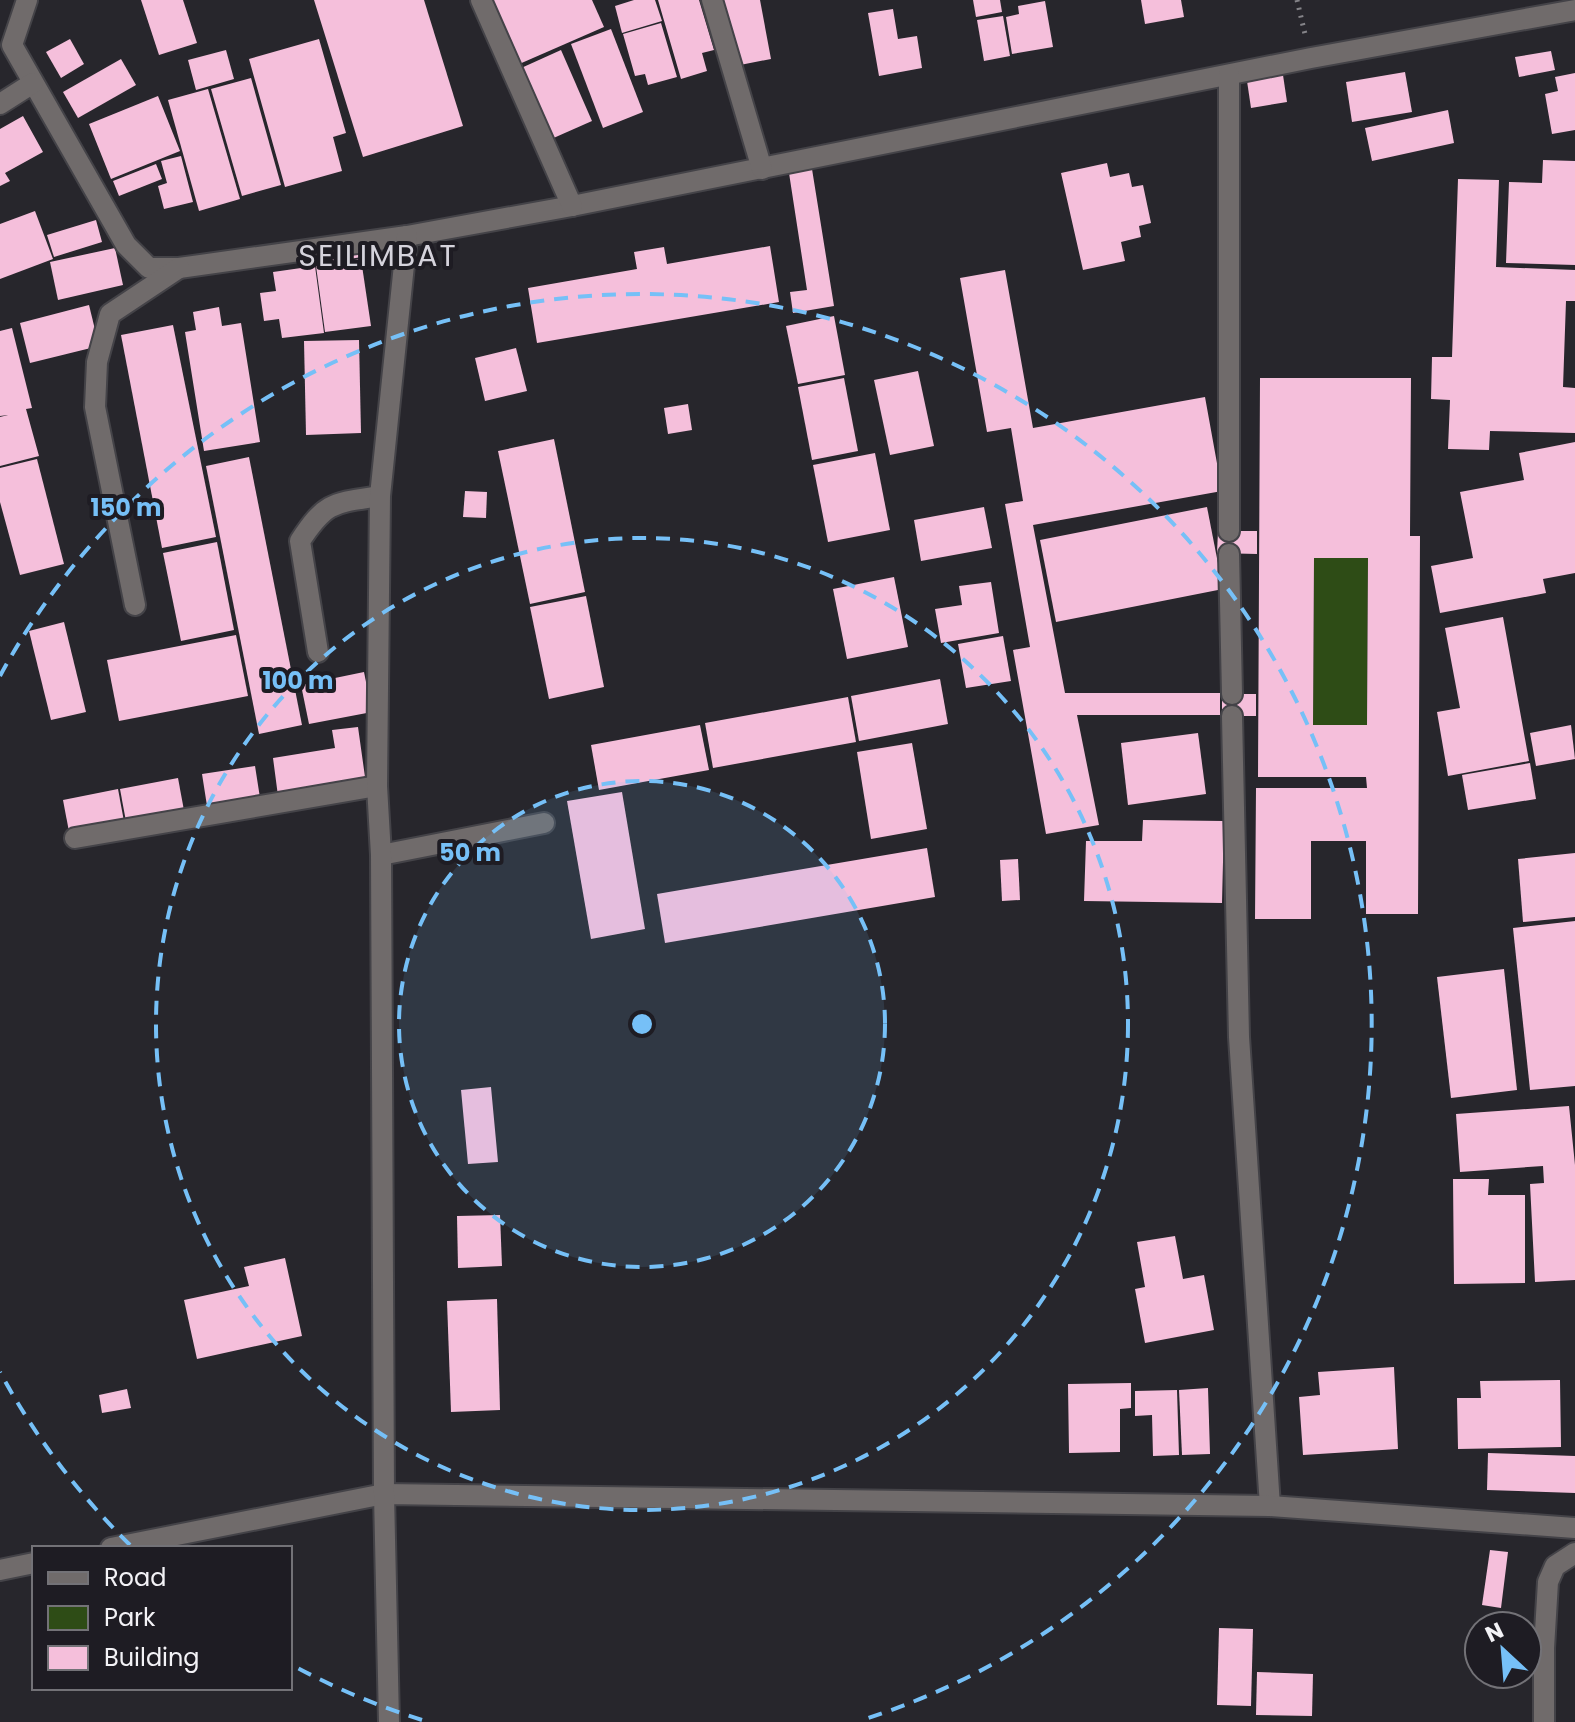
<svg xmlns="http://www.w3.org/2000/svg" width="1575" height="1722" font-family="Poppins,sans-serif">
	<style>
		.green { fill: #2e4c16 }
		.building { fill: #f5bfdb; fill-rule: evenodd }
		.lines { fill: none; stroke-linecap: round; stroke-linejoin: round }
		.minor-casing { stroke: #444348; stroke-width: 24 }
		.path { stroke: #858489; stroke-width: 5; stroke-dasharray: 2 6; stroke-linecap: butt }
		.minor { stroke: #706b6b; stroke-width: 20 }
		.ring { fill: none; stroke: #76c0f7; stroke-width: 4; stroke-dasharray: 14 10 }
		.labels { text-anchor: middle; stroke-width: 8; stroke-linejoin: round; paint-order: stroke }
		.quarter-label { font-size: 30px; letter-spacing: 2px; fill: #d5d3dc; stroke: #1e1c23 }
		.centre { fill: #76c0f7; stroke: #1e1c23; stroke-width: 4 }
		.ring-label { font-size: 24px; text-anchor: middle; font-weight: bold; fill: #76c0f7; stroke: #1e1c23; stroke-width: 8; stroke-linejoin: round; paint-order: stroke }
	</style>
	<rect width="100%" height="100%" fill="#27262c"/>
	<path class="green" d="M1314 558H1368L1367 725H1313Z"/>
	<g class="building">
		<path d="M141 0H183L197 43 159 55Z"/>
		<path d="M314 0H424L463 126 363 157Z"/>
		<path d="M489 0H592L604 27 517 65Z"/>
		<path d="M634 0H655L662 21 622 33 615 6Z"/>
		<path d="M658 0H699L714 50 702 53 707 71 681 79Z"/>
		<path d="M723 0H760L771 59 735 66Z"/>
		<path d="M973 0H1000L1002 12 976 17Z"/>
		<path d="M1141 0H1181L1184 17 1145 24Z"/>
		<path d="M1045 1 1053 47 1012 54 1006 17 1019 14 1018 6Z"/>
		<path d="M893 9 898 39 917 36 922 68 879 76 868 13Z"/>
		<path d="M1003 16 1010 56 984 61 977 20Z"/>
		<path d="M661 23 677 77 648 85 645 74 635 76 623 34Z"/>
		<path d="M611 29 643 112 603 128 571 44Z"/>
		<path d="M70 39 84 64 61 78 46 52Z"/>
		<path d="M319 39 346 133 333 137 342 171 285 187 249 59Z"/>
		<path d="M226 50 234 79 196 90 188 60Z"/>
		<path d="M561 50 592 121 549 140 519 69Z"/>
		<path d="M1551 51 1555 70 1519 77 1515 57Z"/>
		<path d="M121 59 136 85 78 118 63 92Z"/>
		<path d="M1405 72 1412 112 1352 122 1346 82Z"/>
		<path d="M1575 73V130L1552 134 1545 94 1558 91 1555 77Z"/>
		<path d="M1283 75 1287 102 1251 108 1247 81Z"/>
		<path d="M251 78 281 185 242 196 211 89Z"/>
		<path d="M208 89 240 199 199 211 168 100Z"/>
		<path d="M158 96 180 151 111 179 89 124Z"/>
		<path d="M1448 110 1454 143 1372 161 1365 128Z"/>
		<path d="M23 116 43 152 5 173 10 181 0 186V129Z"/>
		<path d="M181 156 193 202 164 209 158 186 167 183 161 161Z"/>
		<path d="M1543 160 1575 161V265L1506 263 1509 182 1542 183Z"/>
		<path d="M1107 163 1110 177 1129 173 1132 187 1143 185 1151 223 1139 226 1141 237 1121 242 1125 261 1083 270 1061 173Z"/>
		<path d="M156 164 162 179 119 196 113 181Z"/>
		<path d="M812 169 834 306 793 313 790 292 807 290 789 173Z"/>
		<path d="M1458 179 1499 180 1496 267 1575 270V301H1566L1563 387 1575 388V433L1490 431 1489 450 1448 449 1450 400 1431 399 1432 357H1452Z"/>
		<path d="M35 211 53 259 0 279V224Z"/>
		<path d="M96 220 102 242 54 257 47 235Z"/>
		<path d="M360 246 362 257 317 264 315 252Z"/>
		<path d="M770 246 779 302 537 343 528 288 637 269 634 252 664 247 667 264Z"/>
		<path d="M115 248 123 285 58 300 50 262Z"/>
		<path d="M361 259 371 326 325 332 316 266Z"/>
		<path d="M315 266 324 333 282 338 279 319 264 321 260 293 276 291 273 272Z"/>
		<path d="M1005 270 1033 428 1205 397 1222 491 1033 525 1065 693H1220V715H1077L1099 825 1046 834 1013 650 1030 647 1005 504 1023 501 1011 428 987 432 960 278Z"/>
		<path d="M89 305 99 346 30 363 20 323Z"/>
		<path d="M219 307 222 326 241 323 260 442 204 451 185 332 196 330 193 312Z"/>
		<path d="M834 316 845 375 798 384 786 326Z"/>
		<path d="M173 325 216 537 162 548 121 335Z"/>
		<path d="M12 328 32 408 26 409 39 456 0 466V417L8 415 0 416V331Z"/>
		<path d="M359 340 361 433 306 435 304 341Z"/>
		<path d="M516 348 527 391 485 401 475 358Z"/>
		<path d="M918 371 934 446 890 455 874 380Z"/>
		<path d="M844 378 858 451 812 460 798 387Z"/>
		<path d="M1260 378H1411L1410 536H1420L1418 914H1366V841H1311V919H1255L1256 788H1367L1366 777H1258ZM1314 558H1368L1367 725H1313Z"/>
		<path d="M688 404 692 430 668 434 664 408Z"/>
		<path d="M554 439 585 592 530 604 498 451Z"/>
		<path d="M1575 442V573L1543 579 1546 593 1440 613 1431 566 1473 558 1460 492 1524 480 1519 453Z"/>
		<path d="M875 453 890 530 828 542 813 465Z"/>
		<path d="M249 457 302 725 259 734 206 466Z"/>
		<path d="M37 459 64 564 20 575 0 502V468Z"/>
		<path d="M465 491 487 492 486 518 463 517Z"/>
		<path d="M984 507 992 548 921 561 914 520Z"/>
		<path d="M1207 507 1223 589 1056 622 1040 540Z"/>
		<path d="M1218 531H1257V554L1217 553Z"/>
		<path d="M217 542 234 630 181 641 163 553Z"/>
		<path d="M894 577 908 647 847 659 833 589Z"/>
		<path d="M991 582 999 633 941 643 935 609 962 605 959 586Z"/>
		<path d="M586 596 604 687 549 699 530 607Z"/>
		<path d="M1503 617 1529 761 1448 776 1437 712 1460 708 1445 628Z"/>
		<path d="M64 622 86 712 51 720 29 631Z"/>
		<path d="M236 635 248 696 119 721 107 660Z"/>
		<path d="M1003 636 1011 681 966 688 958 644Z"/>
		<path d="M364 672 372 712 309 724 301 685Z"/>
		<path d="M940 679 948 724 859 741 851 696Z"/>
		<rect x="1222" y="694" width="34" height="22"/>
		<path d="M848 697 856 742 713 768 705 723Z"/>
		<path d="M700 725 709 770 599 790 591 745Z"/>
		<path d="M1571 725 1575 759 1536 766 1530 733Z"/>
		<path d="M358 727 366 784 278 796 273 758 335 748 332 730Z"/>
		<path d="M1198 733 1206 794 1128 805 1121 743Z"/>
		<path d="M912 743 927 829 871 839 857 752Z"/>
		<path d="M1530 763 1536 799 1468 810 1462 775Z"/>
		<path d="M255 766 260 798 207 806 202 774Z"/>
		<path d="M178 778 185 816 127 827 120 789Z"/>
		<path d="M118 789 125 827 70 837 63 800Z"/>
		<path d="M622 792 645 929 591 939 567 801Z"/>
		<path d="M1143 820 1224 821 1222 903 1084 901 1086 841H1142Z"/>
		<path d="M927 848 935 897 665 943 657 894Z"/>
		<path d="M1575 853V917L1523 922 1518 859Z"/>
		<path d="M1018 859 1020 900 1002 901 1000 860Z"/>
		<path d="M1575 921V1086L1530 1090 1513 928Z"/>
		<path d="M1504 969 1517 1090 1451 1098 1437 977Z"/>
		<path d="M491 1087 498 1162 468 1164 461 1090Z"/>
		<path d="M1569 1106 1575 1165V1280L1535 1282 1530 1184 1544 1183 1543 1166 1460 1172 1456 1114Z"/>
		<path d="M1453 1179H1489L1488 1195H1525V1283L1454 1284Z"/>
		<path d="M500 1215 502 1266 458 1268 457 1216Z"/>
		<path d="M1175 1236 1183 1279 1204 1275 1214 1330 1145 1343 1135 1289 1145 1287 1137 1242Z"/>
		<path d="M285 1258 302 1336 197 1359 184 1300 249 1286 244 1267Z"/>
		<path d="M497 1299 500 1410 451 1412 447 1301Z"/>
		<path d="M1394 1367 1398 1449 1303 1455 1299 1397 1320 1395 1318 1372Z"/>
		<path d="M1560 1380 1561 1447 1458 1449 1457 1398H1481L1480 1381Z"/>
		<path d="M1131 1383V1408L1120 1409V1452L1069 1453 1068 1384Z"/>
		<path d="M1208 1388 1210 1454 1182 1455 1179 1390Z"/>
		<path d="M127 1389 131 1408 102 1413 99 1395Z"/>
		<path d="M1177 1390 1179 1455 1153 1456 1152 1415 1135 1416V1391Z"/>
		<path d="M1488 1453 1575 1456V1493L1487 1490Z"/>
		<path d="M1490 1550 1508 1552 1501 1608 1482 1605Z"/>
		<path d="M1219 1628 1253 1629 1251 1706 1217 1705Z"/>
		<path d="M1257 1672 1313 1674 1312 1716 1256 1715Z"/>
	</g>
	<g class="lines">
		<defs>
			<g id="minor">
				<path d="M27 0 12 45 126 245 149 268H179L407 236 572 206 1311 58 1575 10"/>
				<path d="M481 0 572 206"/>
				<path d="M712 0 762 169"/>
				<path d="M0 104 33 83"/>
				<path d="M1229 531V75"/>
				<path d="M1229 554 1232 694"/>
				<path d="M135 605 95 407 97 362 110 314 179 268"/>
				<path d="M318 652 300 541C326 501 334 503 380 496"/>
				<path d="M1232 716 1239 1037 1270 1506"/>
				<path d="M75 838 377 786"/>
				<path d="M381 855 544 823"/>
				<path d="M111 1548 384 1494 1270 1506 1575 1528"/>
				<path d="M0 1570 34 1563"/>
				<path d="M389 1722 384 1494 381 855 377 786 380 496 407 236"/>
				<path d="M1544 1722V1648L1548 1582 1555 1566 1575 1553"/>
			</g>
		</defs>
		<use href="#minor" class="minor-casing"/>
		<path class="path" d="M1297 0 1305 34"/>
		<use href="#minor" class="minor"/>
	</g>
	<circle cx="642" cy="1024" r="243" fill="#76c0f7" fill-opacity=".12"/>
	<g class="ring">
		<circle cx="642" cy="1024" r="243"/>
		<circle cx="642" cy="1024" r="486"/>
		<path d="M422 1720A730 730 0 0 1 294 1666M130 1545A730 730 0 0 1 0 1372M0 676A730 730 0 1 1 862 1720"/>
	</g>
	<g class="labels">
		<g class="quarter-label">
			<text x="378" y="266">SEILIMBAT</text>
		</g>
	</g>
	<circle cx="642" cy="1024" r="12" class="centre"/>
	<g class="ring-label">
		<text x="126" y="516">150 m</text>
		<text x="298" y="689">100 m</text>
		<text x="470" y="861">50 m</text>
	</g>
	<rect x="32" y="1546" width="260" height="144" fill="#1e1c23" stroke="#737277" stroke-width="2"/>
	<rect x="48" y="1572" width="40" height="12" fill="#706b6b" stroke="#737277" stroke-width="2"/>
	<text x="104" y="1586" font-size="24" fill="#f3f2f6">Road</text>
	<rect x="48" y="1606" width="40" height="24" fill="#2e4c16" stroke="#737277" stroke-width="2"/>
	<text x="104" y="1626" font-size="24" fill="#f3f2f6">Park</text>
	<rect x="48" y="1646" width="40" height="24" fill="#f5bfdb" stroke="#737277" stroke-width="2"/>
	<text x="104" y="1666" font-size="24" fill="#f3f2f6">Building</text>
	<g transform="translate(1503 1650) rotate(334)"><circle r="38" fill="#1e1c23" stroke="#737277" stroke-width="2"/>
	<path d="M0-6L14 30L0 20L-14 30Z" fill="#76c0f7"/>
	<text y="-12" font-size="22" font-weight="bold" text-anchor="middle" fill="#f3f2f6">N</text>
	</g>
</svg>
